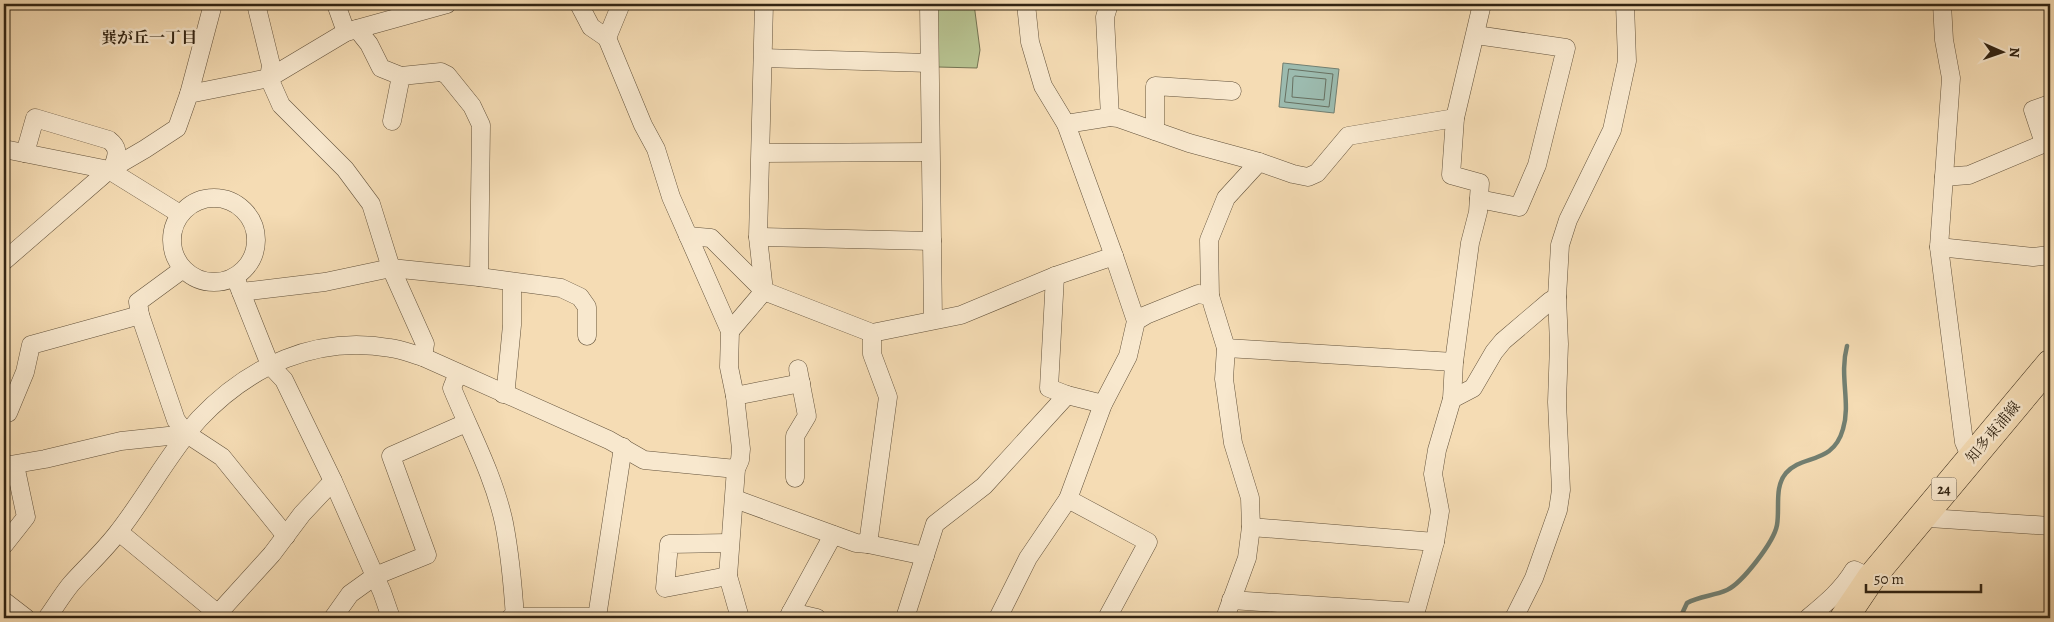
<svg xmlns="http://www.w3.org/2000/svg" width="2054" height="622" font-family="Alegreya,'Noto Serif JP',serif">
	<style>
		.green { fill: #b7c290; stroke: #747352 }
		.water { fill: #9cbbaf; stroke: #727f71 }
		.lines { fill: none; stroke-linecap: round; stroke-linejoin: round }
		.shore { stroke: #677061; stroke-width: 1 }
		.stream { stroke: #727f71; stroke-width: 4.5 }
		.minor-casing { stroke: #63523b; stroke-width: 19 }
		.primary-casing { stroke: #322413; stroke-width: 29 }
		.minor { stroke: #f8e8ce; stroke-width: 18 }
		.primary { stroke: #f5dcb4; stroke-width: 28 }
		.labels { text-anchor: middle; stroke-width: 5; stroke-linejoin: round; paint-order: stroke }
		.shield { fill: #f8e8ce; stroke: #6d5f4b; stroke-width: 1 }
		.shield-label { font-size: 14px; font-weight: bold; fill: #322413 }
		.street-label { font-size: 15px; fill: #322413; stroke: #f8e8ce }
		.neighbourhood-label { font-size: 16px; font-weight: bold; fill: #322413; stroke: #f8e8ce }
	</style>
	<rect width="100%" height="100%" fill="#f5dcb4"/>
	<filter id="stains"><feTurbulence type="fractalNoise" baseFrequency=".004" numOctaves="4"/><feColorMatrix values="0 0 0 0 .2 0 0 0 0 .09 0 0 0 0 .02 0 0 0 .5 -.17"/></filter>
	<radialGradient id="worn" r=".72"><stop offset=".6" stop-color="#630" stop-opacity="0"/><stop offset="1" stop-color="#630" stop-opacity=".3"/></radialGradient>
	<path class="green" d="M937 4H974L980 50 977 68 938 67Z"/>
	<path class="water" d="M1283 63 1339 69 1334 113 1279 107Z"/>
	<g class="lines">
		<g class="shore">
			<path d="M1289 69 1333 74 1329 107 1285 102Z"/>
			<path d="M1295 76 1326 79 1324 100 1292 97 1293 78Z"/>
		</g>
		<path class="stream" d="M1680 618 1687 603C1699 596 1714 596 1727 590 1742 583 1774 542 1777 525 1780 508 1774 487 1786 473 1802 454 1833 465 1843 429 1851 403 1839 376 1847 346"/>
		<defs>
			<g id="minor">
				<path d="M256 4 271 65 269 78 281 105 345 169 371 204 391 268 425 344 423 357"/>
				<path d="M336 4 346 32"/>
				<path d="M579 4 591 27 607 38 643 125 656 149 671 197 730 331 729 367 735 396 741 449 740 460 736 469 728 576 740 618"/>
				<path d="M764 4 758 237 764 291 872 333 961 315 1055 276 1114 256"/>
				<path d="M929 4 933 320"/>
				<path d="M1109 4 1105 17 1110 117"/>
				<path d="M1942 4 1944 40 1951 78 1939 247 1964 442 1971 458"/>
				<path d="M357 29 369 44 381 68 401 76"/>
				<path d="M1476 35 1566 48 1537 165 1519 207 1479 199"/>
				<path d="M607 38 621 4"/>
				<path d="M763 58 929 63"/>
				<path d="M189 94 213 4"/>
				<path d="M392 121 401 76 441 72 447 75 472 106 481 125 479 277"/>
				<path d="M1066 124 1110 117 1118 118 1189 143 1259 162 1293 174 1308 177 1317 173 1348 136 1455 118"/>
				<path d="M1155 131V86L1232 91"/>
				<path d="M2044 143 2033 110 2050 104"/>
				<path d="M4 149 109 170 180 214"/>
				<path d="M25 153 35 118 109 140C118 147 118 153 114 164L115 166"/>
				<path d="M762 153 930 152"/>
				<path d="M1944 177 1969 175 2050 141"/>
				<circle cx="214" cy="240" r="42"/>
				<path d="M688 236 711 238 764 291 730 331"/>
				<path d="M758 237 932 241"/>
				<path d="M1939 247 2033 257 2050 255"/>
				<path d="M4 261 109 170 145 149 177 128 189 94 269 78 346 32 447 4"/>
				<path d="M1055 276 1049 388 1067 395 1103 404"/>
				<path d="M235 277 270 365 284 380 333 481 382 592 391 618"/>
				<path d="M241 292 325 282 391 268 479 277 561 288 580 297 587 307V336"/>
				<path d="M1210 296 1209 240 1226 198 1259 162"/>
				<path d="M140 315 138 302 183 269"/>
				<path d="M1136 321 1146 315 1198 294 1210 296 1226 348 1224 379 1233 443 1250 498 1251 527 1247 558 1225 618"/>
				<path d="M1226 348 1454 362"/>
				<path d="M458 373 452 388C470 432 494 476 504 523 510 554 513 587 515 618"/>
				<path d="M503 394 506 387 512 325V282"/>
				<path d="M735 396 801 383"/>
				<path d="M1452 399 1473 388 1494 352 1503 341 1550 301 1557 297"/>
				<path d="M8 413 25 372 31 345 140 315 176 420 187 434 222 457 286 536"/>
				<path d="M4 466 45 459 121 441 187 434"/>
				<path d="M795 478V436L807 416 798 369"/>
				<path d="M735 499 856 543 868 544 888 397 872 354V333"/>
				<path d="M1068 499 1148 542 1107 618"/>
				<path d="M1924 513 1929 518 2050 526"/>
				<path d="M1251 527 1435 542"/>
				<path d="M119 532 217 613"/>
				<path d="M868 544 925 556"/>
				<path d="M4 545 26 517 15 465"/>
				<path d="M728 576 665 588 669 544 729 543"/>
				<path d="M1231 600 1416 612"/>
				<path d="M4 601 26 618"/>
				<path d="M791 612 833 535"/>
				<path d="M47 618C55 607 62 595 71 584 87 566 105 550 119 531 147 495 169 453 199 419 249 366 316 335 390 348 401 349 412 354 423 357L609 440 644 460 736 469"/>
				<path d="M214 618 272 554 302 514 333 481"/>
				<path d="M333 618 350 594 375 576 427 555 391 456 466 423"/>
				<path d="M510 618 515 617H597L623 447"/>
				<path d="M788 618 791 612 817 618"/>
				<path d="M905 618 935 524 984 486 1067 395"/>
				<path d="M998 618 1028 558 1068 499 1103 404 1128 356 1136 321 1114 256 1066 124 1043 86 1030 42 1026 4"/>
				<path d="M1414 618 1435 542 1440 511 1433 474 1437 450 1452 399 1454 362 1470 243 1478 212 1480 183 1451 175 1455 118 1482 4"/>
				<path d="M1514 618 1534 578 1558 510 1561 490 1557 402 1559 344 1557 297 1560 245 1568 220 1612 130 1627 61 1625 4"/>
				<path d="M1808 618C1826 603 1842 590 1854 570L1871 578"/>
			</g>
			<path id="primary" d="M1844 618 1871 578 2050 364"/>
		</defs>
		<use href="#minor" class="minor-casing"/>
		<use href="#primary" class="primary-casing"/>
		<use href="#minor" class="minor"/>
		<use href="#primary" class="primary"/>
	</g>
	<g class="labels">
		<rect class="shield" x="1931.5" y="477.5" width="25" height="23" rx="4"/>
		<g class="shield-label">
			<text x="1944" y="494">24</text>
		</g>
		<g class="street-label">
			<text transform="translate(1993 432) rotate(-50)" y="5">知多東浦線</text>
		</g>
		<g class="neighbourhood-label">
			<text x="149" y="43">巽が丘一丁目</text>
		</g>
	</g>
	<rect width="2054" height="622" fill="none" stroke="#f5dcb4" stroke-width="20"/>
	<rect x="5" y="5" width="2044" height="612" fill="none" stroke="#322413" stroke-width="2.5"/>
	<rect x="10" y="10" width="2034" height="602" fill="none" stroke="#322413"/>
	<g transform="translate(2002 52) rotate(92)" stroke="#f8e8ce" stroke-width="4" paint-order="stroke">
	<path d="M0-4L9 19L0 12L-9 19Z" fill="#322413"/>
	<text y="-8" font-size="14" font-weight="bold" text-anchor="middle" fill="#322413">N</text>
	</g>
	<path d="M1866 584v8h115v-8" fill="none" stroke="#322413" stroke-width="2.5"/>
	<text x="1874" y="584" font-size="15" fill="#322413" stroke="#f8e8ce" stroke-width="4" paint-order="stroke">50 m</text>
	<rect width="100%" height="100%" filter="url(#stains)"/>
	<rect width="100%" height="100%" fill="url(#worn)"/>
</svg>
